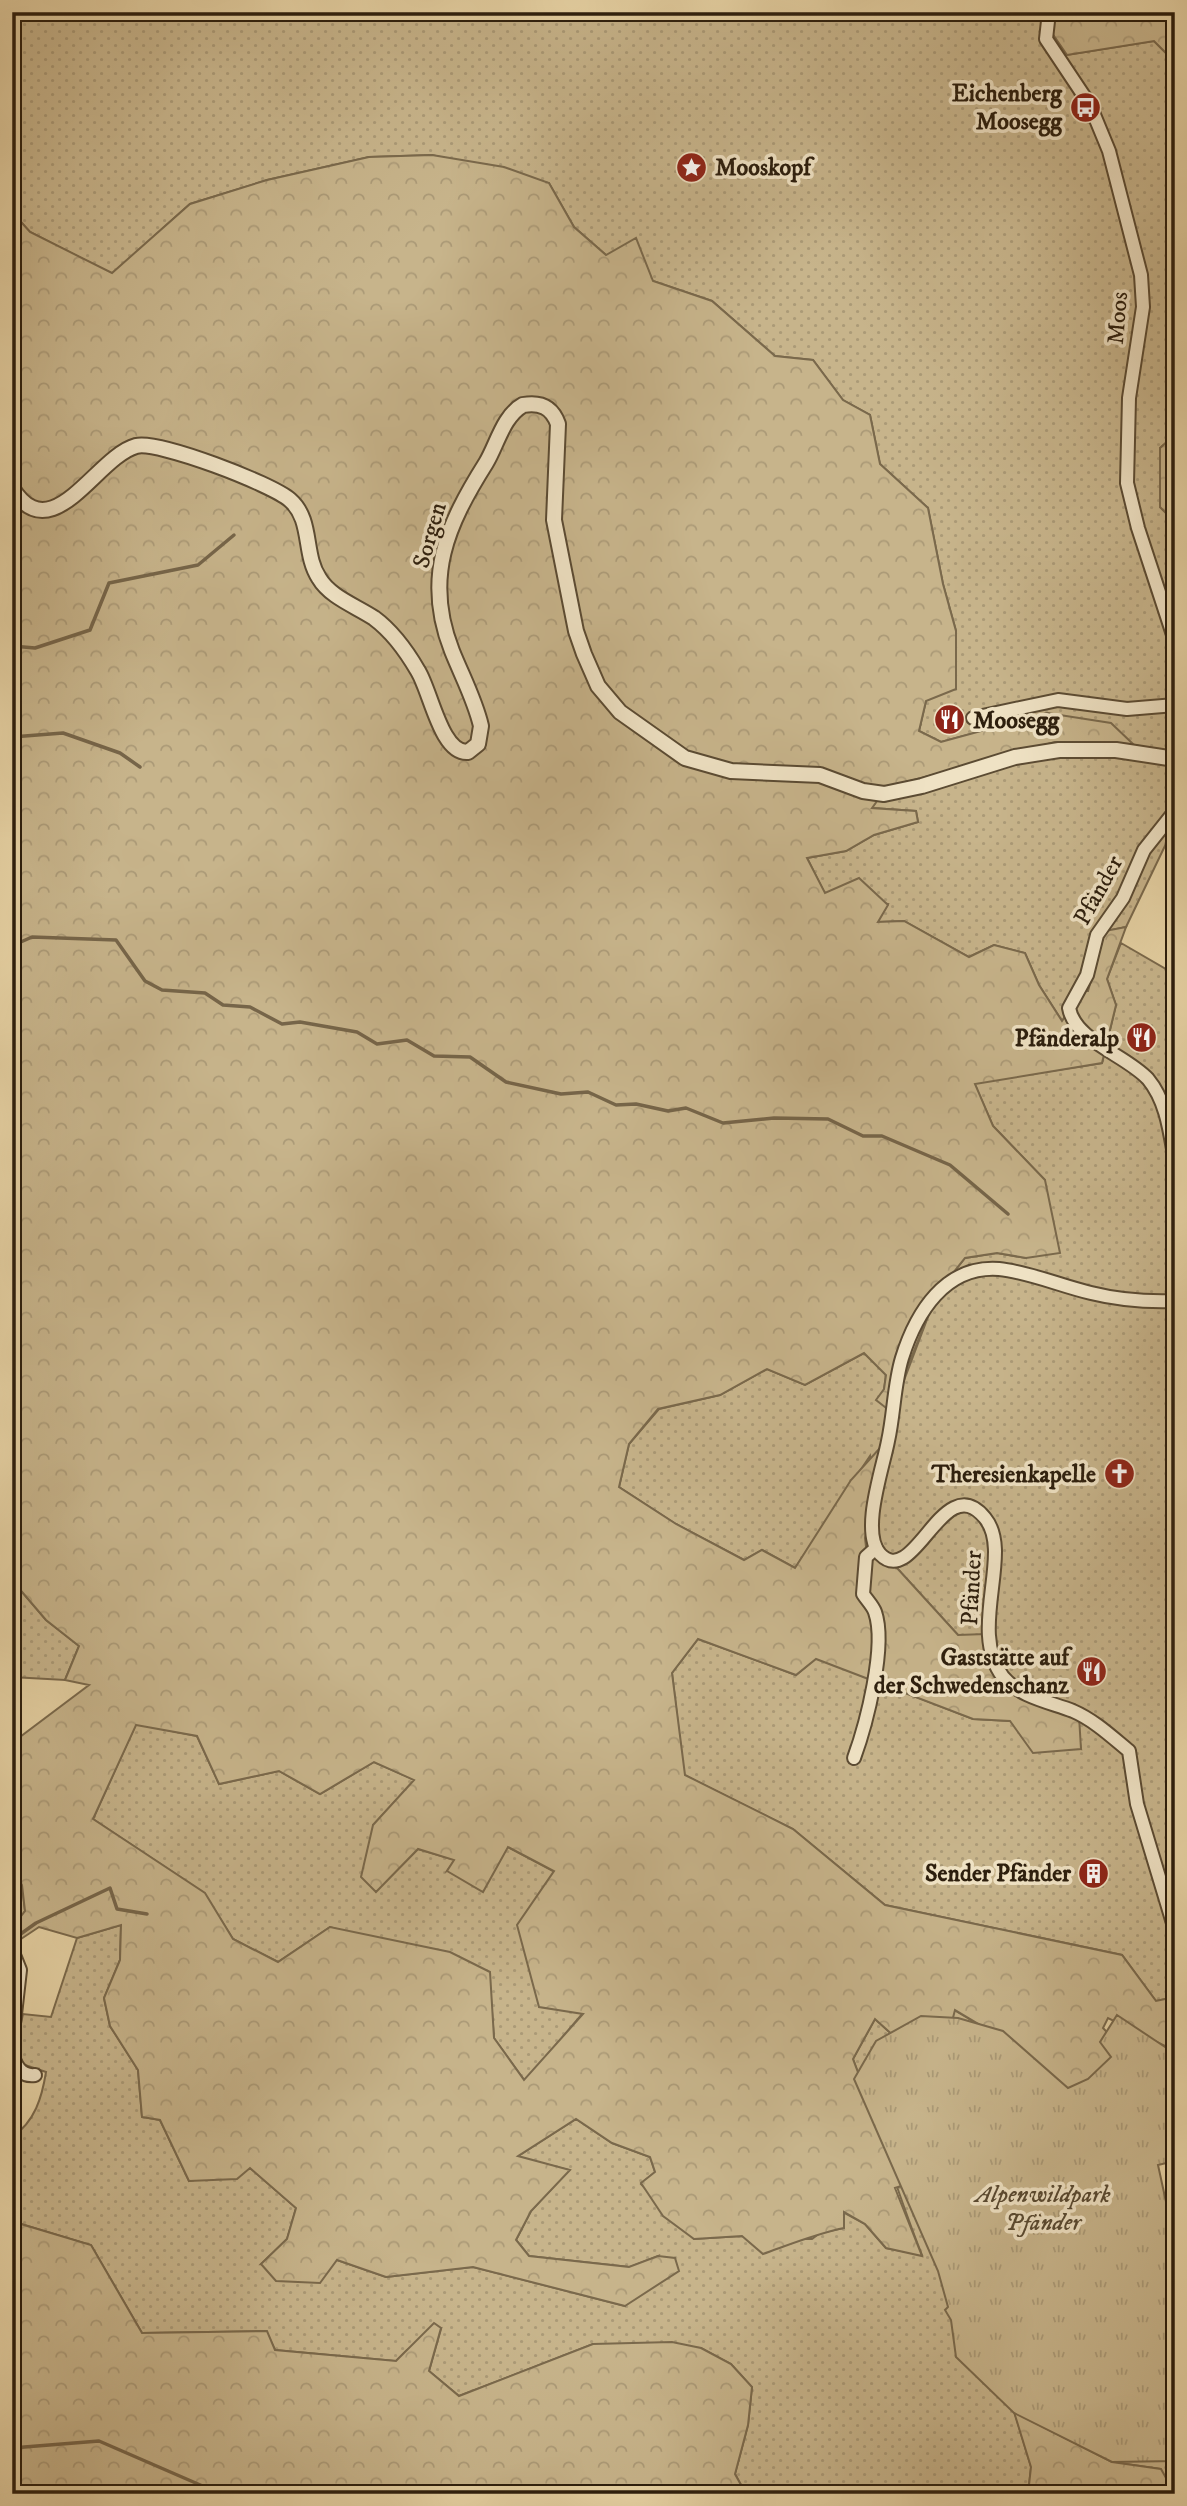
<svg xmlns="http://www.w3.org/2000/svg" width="1187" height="2506" font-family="'IM FELL DW Pica',serif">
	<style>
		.grass { fill: url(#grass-dots); stroke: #7a694c; stroke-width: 2 }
		.forest { fill: url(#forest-crowns); stroke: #7a694c; stroke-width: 2; fill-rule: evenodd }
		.park { fill: url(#park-tufts); stroke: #7a694c; stroke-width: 2 }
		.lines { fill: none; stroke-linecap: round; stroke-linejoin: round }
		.stream { stroke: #766549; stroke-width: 3.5 }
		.minor-casing { stroke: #5b4b33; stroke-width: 16 }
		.tertiary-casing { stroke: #5b4b33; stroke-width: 18 }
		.minor { stroke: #efe2c4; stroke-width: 12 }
		.tertiary { stroke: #efe2c4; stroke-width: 14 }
		.labels { text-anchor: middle; stroke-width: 7; stroke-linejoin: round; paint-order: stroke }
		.poi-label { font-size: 24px; font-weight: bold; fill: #2c1e0d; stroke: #efe2c4; text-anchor: end }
		.street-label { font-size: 24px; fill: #2c1e0d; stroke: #efe2c4 }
		.park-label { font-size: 24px; font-style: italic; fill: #5a4b33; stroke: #efe2c4 }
	</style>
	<defs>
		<pattern id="grass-dots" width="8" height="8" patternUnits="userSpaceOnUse" patternTransform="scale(1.75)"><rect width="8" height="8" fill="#c7b48b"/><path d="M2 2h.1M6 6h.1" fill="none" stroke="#ab9a77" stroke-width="1.8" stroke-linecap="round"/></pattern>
		<pattern id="forest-crowns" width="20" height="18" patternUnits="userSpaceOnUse" patternTransform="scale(1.75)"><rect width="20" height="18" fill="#c7b48b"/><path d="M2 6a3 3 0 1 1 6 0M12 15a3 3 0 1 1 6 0" fill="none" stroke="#ab9a77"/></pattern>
		<pattern id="park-tufts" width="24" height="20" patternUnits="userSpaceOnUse" patternTransform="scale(1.75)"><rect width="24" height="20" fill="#c7b48b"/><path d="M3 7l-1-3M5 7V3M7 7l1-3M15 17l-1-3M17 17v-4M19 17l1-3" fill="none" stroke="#ab9a77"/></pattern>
	</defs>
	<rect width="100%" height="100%" fill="#e7d3a5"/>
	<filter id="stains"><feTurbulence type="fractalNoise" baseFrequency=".00286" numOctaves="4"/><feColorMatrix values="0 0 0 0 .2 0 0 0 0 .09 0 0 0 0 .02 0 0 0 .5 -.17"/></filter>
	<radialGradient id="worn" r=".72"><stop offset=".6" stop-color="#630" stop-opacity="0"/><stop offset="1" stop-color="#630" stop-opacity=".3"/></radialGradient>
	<g class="grass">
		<path d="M12 12H1056L1052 33 1067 55 1154 41 1168 55 1175 52V435L1160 448V507L1175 522V825L1126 927 1105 931 1088 991 1083 992 1062 1021 1039 985 1025 953 994 945 969 957 904 921 877 922 888 904 825 894 807 858 846 851 874 835 918 822 916 811 872 808 886 787 1055 742 1131 744 1048 713 941 742 919 731 926 701 956 631 943 584 928 508 880 464 870 415 843 400 813 360 775 356 712 301 653 281 606 255 574 227 549 183 432 155 369 157 267 180 190 204 112 274 30 232 12 212Z"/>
		<path d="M1121 943 1166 969 1175 971V1997L1156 2001 1122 1955 885 1905 793 1829 684 1775 672 1673 698 1639 796 1675 816 1658 973 1719 1010 1721 1081 1749 1079 1737 958 1635 897 1568 867 1555 865 1538 874 1503 870 1456 795 1568 762 1550 744 1560 676 1524 619 1487 629 1444 659 1409 720 1395 767 1369 805 1385 864 1353 886 1375 884 1390 900 1391 937 1293 965 1258 997 1253 1026 1258 1045 1180 993 1126 974 1083 1102 1063 1116 1005 1107 979Z"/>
		<path d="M12 1585 17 1586 46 1620 79 1646 65 1680 12 1677Z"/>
		<path d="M136 1724 197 1736 219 1784 279 1771 320 1794 374 1762 415 1780 373 1825 376 1891 418 1849 455 1860 447 1871 508 1847 555 1872 583 2013 525 2081 494 2038 489 1972 330 1927 278 1962 233 1939 204 1893 93 1819Z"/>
		<path d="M12 1867 22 1885 25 1911 12 1928Z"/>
		<path d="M121 1925 120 1960 104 1998 110 2026 138 2070 142 2117 160 2120 189 2181 250 2168 296 2208 287 2239 261 2264 337 2260 386 2277 473 2267 625 2306 658 2256 630 2267 529 2256 516 2240 531 2211 569 2170 517 2157 576 2119 612 2143 650 2157 655 2172 641 2184 694 2239 742 2236 790 2244 799 2239H812L820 2233 844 2228 843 2212 865 2224 886 2248 922 2255C896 2190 877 2124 853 2059L875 2019 916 2056 954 2010 1017 2047 1153 2167 1175 2288V2494L1160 2469 1112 2462 1015 2414 1031 2467 1028 2494H746L735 2474 748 2425 752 2387 731 2364 701 2348 593 2344 459 2396 429 2371 441 2329 407 2350 396 2361 275 2350 266 2331 142 2333 91 2245 21 2224 12 2218V2137C35 2122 42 2097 46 2072L22 2064 17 2041 23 2014 51 2017 77 1938Z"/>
	</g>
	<g class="forest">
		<path d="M1056 12H1175V52L1168 55 1154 41 1067 55 1052 33Z"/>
		<path d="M432 155 504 167 549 183 574 227 606 255 636 238 653 281 712 301 775 356 813 360 843 400 870 415 880 464 928 508 943 584 956 631V689L926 701 919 731 941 742 1047 713 1111 723 1133 744 1055 742 887 787 872 808 916 811 918 822 874 835 846 851 807 858 825 893 859 878 888 905 878 922 904 921 969 957 994 945 1025 953 1039 985 1062 1021 1083 991H1088L1105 931 1126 927 1107 979 1116 1005 1102 1063 975 1084 993 1126 1045 1180 1060 1253 1026 1258 997 1253 965 1258 937 1293 890 1411 876 1400 884 1389 886 1375 864 1353 805 1385 767 1369 720 1395 658 1409 629 1444 619 1487 676 1524 744 1560 762 1550 795 1568 851 1480 889 1438 865 1538 867 1555 897 1568 958 1635 986 1634 1005 1683 1079 1716 1081 1749 1033 1753 1010 1721 973 1719 816 1659 796 1675 698 1639 672 1673 685 1775 793 1829 885 1905 1122 1955 1156 2001 1175 1997V2045L1169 2048 1108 2018 1103 2028 1123 2049 1120 2091H1056L1017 2047 955 2010 946 2045 916 2056 875 2019 853 2059 878 2125 948 2172 895 2188 922 2256 886 2248 865 2224 844 2212V2228C815 2234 791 2244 763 2254L742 2236 694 2239 663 2216 641 2183 655 2172 650 2157 612 2143 576 2119 518 2156 570 2170 531 2211 516 2240 529 2256 629 2267 658 2256 675 2258 679 2271 625 2306 473 2267 386 2277 337 2260 320 2283 276 2281 261 2264 287 2239 296 2208 250 2168 237 2179 189 2181 160 2120 142 2117 138 2070 110 2026 104 1998 120 1960 121 1925 77 1938 39 1927 15 1943C6 1931 18 1921 25 1911L22 1885 12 1867V1806L20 1777 12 1773V1743L89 1685 65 1680 79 1646 46 1620 17 1586 12 1585V212L30 232 112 273 190 204 267 180 369 157ZM136 1725 197 1736 219 1784 279 1771 320 1794 374 1762 414 1780 373 1825 361 1877 376 1892 418 1849 454 1860 447 1871 483 1892 508 1847 554 1871 517 1925 539 2007 583 2014 524 2080 494 2038 490 1972 450 1952 330 1927 278 1962 233 1939 205 1893 93 1819Z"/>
		<path d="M1175 435V522L1160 507V448Z"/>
		<path d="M12 2218 21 2224 91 2245 142 2333 267 2331 275 2350 396 2361 434 2323 441 2328 429 2371 459 2396 593 2344 672 2342 701 2348 731 2364 752 2387 748 2425 735 2474 746 2494H12Z"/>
		<path d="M1014 2412 1112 2462 1161 2469 1175 2494H1028L1031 2467Z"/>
	</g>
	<path class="park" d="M1117 2015 1165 2047 1175 2043V2161L1158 2165 1173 2234 1175 2263V2461L1112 2462 1014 2413 956 2357 951 2320 945 2310 948 2307 938 2271 854 2079 876 2041 921 2016 958 2018 1003 2031 1068 2088 1088 2079 1111 2057 1100 2042Z"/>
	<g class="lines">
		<g class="stream">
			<path d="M12 646 35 648 90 630 109 583 198 565 234 535"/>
			<path d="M12 737 63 733 120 753 140 767"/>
			<path d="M12 943 14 945 32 937 116 940 145 981 162 990 205 993 223 1005 250 1007 282 1024 300 1022 357 1032 377 1044 407 1040 434 1056 470 1057 506 1082 561 1094 588 1092 616 1105 636 1104 668 1111 686 1108 723 1123 774 1118 828 1119 863 1136H882L950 1165 1008 1214"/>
			<path d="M15 1938 36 1923 110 1888 117 1909 147 1914"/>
			<path d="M12 2448 99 2441 221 2494"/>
		</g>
		<defs>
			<g id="minor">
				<path d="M1049 12 1046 39 1090 105 1109 151 1141 275 1143 307 1129 398 1127 483 1138 528 1175 641"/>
				<path d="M973 718 1058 700 1127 709 1175 705"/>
				<path d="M1175 811 1144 850 1123 898 1097 935 1087 975 1069 1008C1075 1041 1126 1055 1148 1079 1167 1102 1170 1133 1175 1161"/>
				<path d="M1175 1301C1146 1302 1119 1300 1091 1293 1061 1286 1029 1272 999 1269 945 1265 916 1313 902 1358 894 1384 894 1414 888 1441 883 1468 860 1532 880 1554 915 1590 943 1467 985 1518 1014 1553 967 1630 1003 1677 1020 1697 1050 1702 1073 1711 1094 1720 1112 1737 1129 1751L1137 1804 1175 1930"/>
				<path d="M854 1758C866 1725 887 1646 875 1612 873 1606 866 1599 863 1594L866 1557 876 1548"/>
				<path d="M12 1950 20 1970 12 2041"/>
				<path d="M12 2053C15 2065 21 2077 35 2075"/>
			</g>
			<path id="tertiary" d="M12 488C52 552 96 457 136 446 158 440 272 484 290 500 313 520 303 554 319 578 330 597 356 606 374 618 393 632 407 652 418 671 431 692 441 754 468 752L478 744 481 726C475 700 462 676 452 651 423 578 447 525 486 463 497 445 503 416 523 405 540 402 552 407 558 424L554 520 576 631 584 654 598 686 620 712 685 758 731 771 820 775 863 791 884 794 922 786 1015 757 1059 750H1116L1175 759"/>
		</defs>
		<use href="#minor" class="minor-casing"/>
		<use href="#tertiary" class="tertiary-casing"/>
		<use href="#minor" class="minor"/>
		<use href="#tertiary" class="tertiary"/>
	</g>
	<defs>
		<symbol id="bus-disc" viewBox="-11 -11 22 22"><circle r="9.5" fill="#8f2418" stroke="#efe2c4"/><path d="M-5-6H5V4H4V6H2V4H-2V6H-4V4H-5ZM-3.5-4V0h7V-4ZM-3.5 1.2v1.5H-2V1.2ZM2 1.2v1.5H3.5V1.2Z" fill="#fff"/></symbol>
		<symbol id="sight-disc" viewBox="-11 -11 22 22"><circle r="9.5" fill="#8f2418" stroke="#efe2c4"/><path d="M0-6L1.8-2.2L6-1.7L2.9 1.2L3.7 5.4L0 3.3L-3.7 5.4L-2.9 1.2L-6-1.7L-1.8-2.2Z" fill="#fff"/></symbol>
		<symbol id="restaurant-disc" viewBox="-11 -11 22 22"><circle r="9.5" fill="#8f2418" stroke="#efe2c4"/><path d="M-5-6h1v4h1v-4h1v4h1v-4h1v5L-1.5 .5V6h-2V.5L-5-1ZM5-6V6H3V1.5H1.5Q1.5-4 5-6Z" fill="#fff"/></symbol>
		<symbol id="church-disc" viewBox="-11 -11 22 22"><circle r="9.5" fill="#8f2418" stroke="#efe2c4"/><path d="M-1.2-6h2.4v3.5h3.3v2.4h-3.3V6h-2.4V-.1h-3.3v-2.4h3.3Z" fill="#fff"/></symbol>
		<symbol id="building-disc" viewBox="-11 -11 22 22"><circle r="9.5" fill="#8f2418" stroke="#efe2c4"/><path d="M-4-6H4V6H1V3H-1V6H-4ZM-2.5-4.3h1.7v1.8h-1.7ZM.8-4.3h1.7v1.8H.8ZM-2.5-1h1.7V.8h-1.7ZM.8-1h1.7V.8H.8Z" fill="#fff"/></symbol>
	</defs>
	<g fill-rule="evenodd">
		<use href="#bus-disc" x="1068" y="90" width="35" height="35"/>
		<use href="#sight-disc" x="674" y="150" width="35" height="35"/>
		<use href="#restaurant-disc" x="932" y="702" width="35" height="35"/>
		<use href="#restaurant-disc" x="1124" y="1020" width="35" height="35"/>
		<use href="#church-disc" x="1102" y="1456" width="35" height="35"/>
		<use href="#restaurant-disc" x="1074" y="1654" width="35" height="35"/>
		<use href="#building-disc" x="1076" y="1856" width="35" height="35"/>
	</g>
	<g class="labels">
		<g class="poi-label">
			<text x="1062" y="101">Eichenberg<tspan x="1062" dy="28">Moosegg</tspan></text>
			<text x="715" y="175" text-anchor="start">Mooskopf</text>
			<text x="973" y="728" text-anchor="start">Moosegg</text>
			<text x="1119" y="1046">Pfänderalp</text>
			<text x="1096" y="1482">Theresienkapelle</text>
			<text x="1069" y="1665">Gaststätte auf<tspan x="1069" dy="28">der Schwedenschanz</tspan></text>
			<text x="1071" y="1881">Sender Pfänder</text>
		</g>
		<g class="street-label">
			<text transform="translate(1117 318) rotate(-85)" y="8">Moos</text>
			<text transform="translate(429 535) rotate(-74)" y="8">Sorgen</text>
			<text transform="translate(1098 890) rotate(-61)" y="8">Pfänder</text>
			<text transform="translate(971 1588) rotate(-87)" y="8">Pfänder</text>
		</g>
		<g class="park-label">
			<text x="1043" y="2202">Alpenwildpark<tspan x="1043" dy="28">Pfänder</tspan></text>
		</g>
	</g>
	<rect width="1187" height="2506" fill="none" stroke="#e7d3a5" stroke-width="42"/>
	<rect x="14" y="14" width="1159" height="2478" fill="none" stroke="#2c1e0d" stroke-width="3.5"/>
	<rect x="21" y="21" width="1145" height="2464" fill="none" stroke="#2c1e0d" stroke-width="2"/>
	<rect width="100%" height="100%" filter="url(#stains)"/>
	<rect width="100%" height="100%" fill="url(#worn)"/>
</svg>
